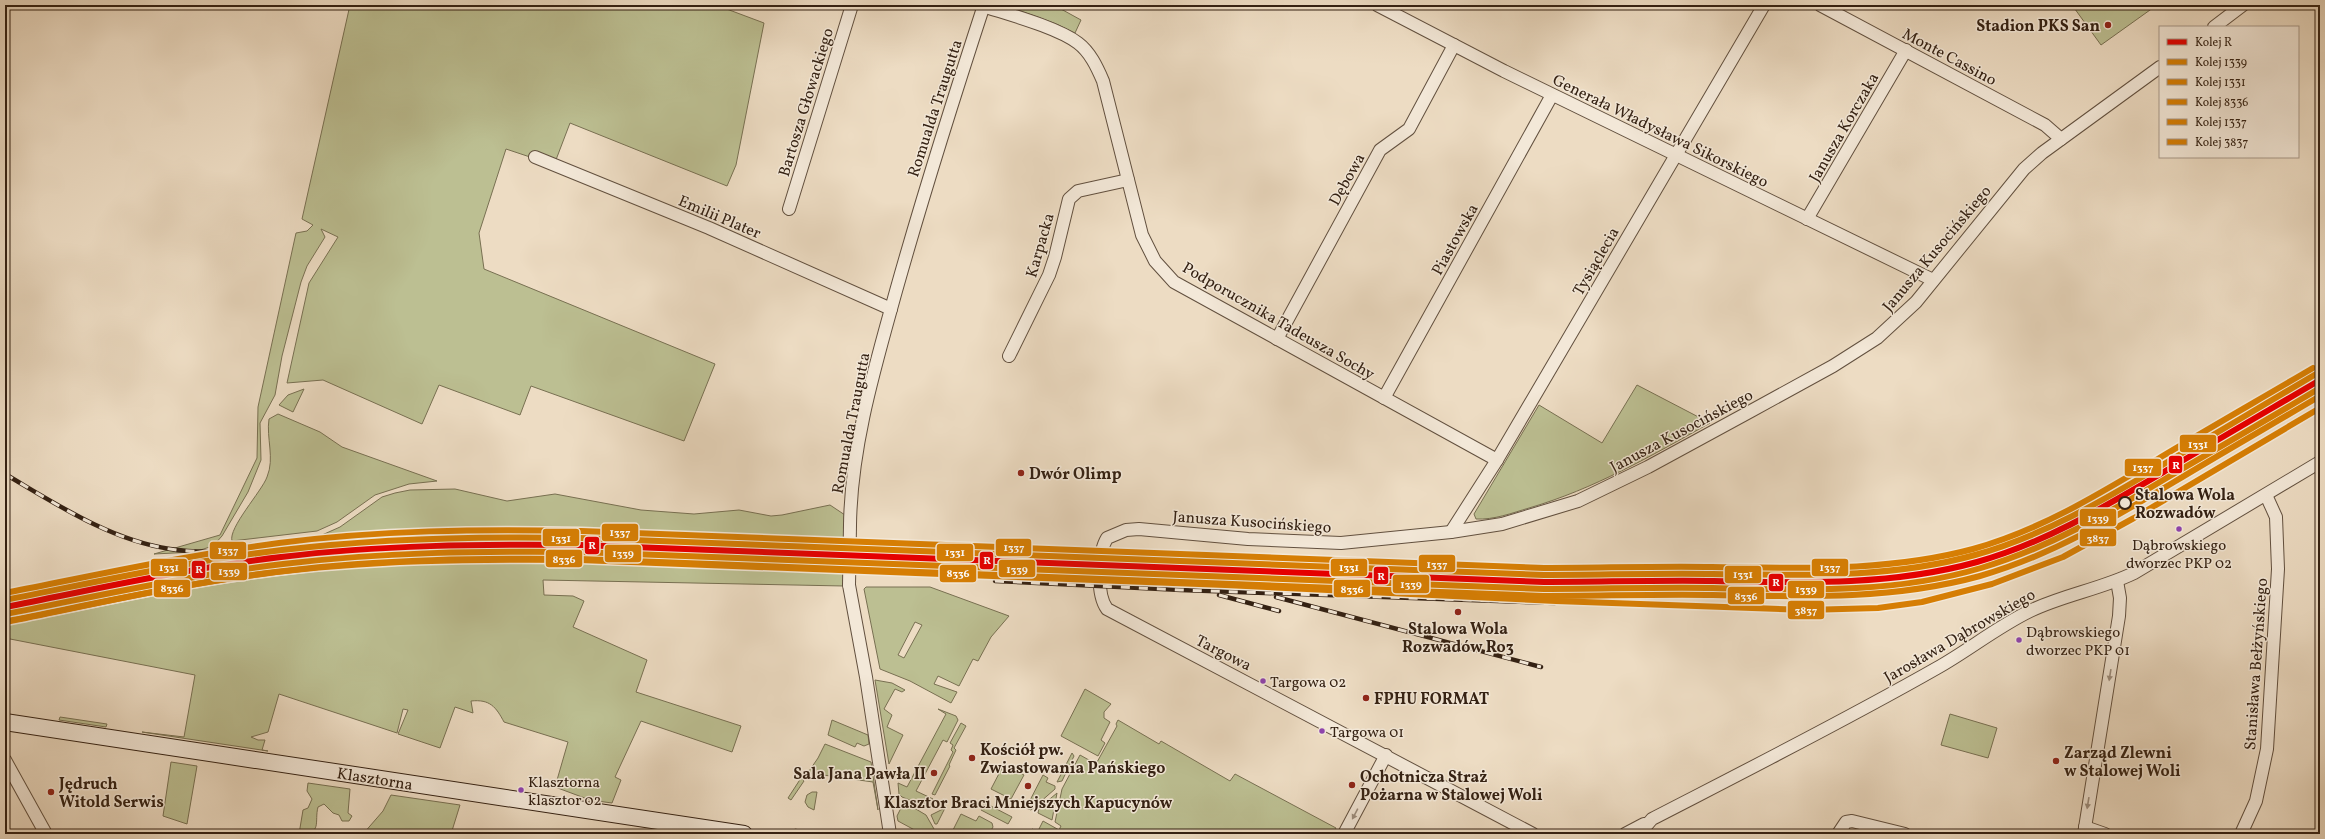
<svg xmlns="http://www.w3.org/2000/svg" width="2325" height="839" font-family="Vollkorn,serif">
	<style>
		.green { fill: #bcbf92; stroke: #787052; fill-rule: evenodd }
		.lines { fill: none; stroke-linecap: round; stroke-linejoin: round }
		.street-casing { stroke: #62503f; stroke-width: 14 }
		.secondary-casing { stroke: #342113; stroke-width: 18 }
		.street { stroke: #f3e8d8; stroke-width: 12 }
		.secondary { stroke: #f3e8d8; stroke-width: 16 }
		.rail-casing { stroke: #342113; stroke-width: 4.5 }
		.rail { stroke: #f3e8d8; stroke-width: 3; stroke-dasharray: 9; stroke-linecap: butt }
		.street-bridge-casing { stroke: #62503f; stroke-width: 14; stroke-linecap: butt }
		.street-bridge { stroke: #f3e8d8; stroke-width: 12 }
		.rail-1-casing { stroke: #f3e8d8; stroke-width: 9 }
		.rail-2-casing { stroke: #f3e8d8; stroke-width: 9 }
		.rail-3-casing { stroke: #f3e8d8; stroke-width: 9 }
		.rail-4-casing { stroke: #f3e8d8; stroke-width: 9 }
		.rail-5-casing { stroke: #f3e8d8; stroke-width: 9 }
		.rail-6-casing { stroke: #f3e8d8; stroke-width: 9 }
		.rail-1 { stroke: #e50000; stroke-width: 6 }
		.rail-2 { stroke: #d67e04; stroke-width: 6 }
		.rail-3 { stroke: #d67e04; stroke-width: 6 }
		.rail-4 { stroke: #d67e04; stroke-width: 6 }
		.rail-5 { stroke: #d67e04; stroke-width: 6 }
		.rail-6 { stroke: #d67e04; stroke-width: 6 }
		.oneway { fill: #9d8e7f }
		.poi-dot { fill: #8f2418; stroke: #f3e8d8; stroke-width: 1.5 }
		.stop-dot { fill: #f3e8d8; stroke: #342113; stroke-width: 2 }
		.bus-dot { fill: #8e44ad; stroke: #f3e8d8; stroke-width: 1.5 }
		.labels { text-anchor: middle; stroke-width: 3; stroke-linejoin: round; paint-order: stroke }
		.bus-label { font-size: 15px; fill: #342113; stroke: #f3e8d8; text-anchor: start }
		.poi-label { font-size: 16px; font-weight: bold; fill: #342113; stroke: #f3e8d8; text-anchor: start }
		.street-label { font-size: 16px; fill: #342113; stroke: #f3e8d8 }
		.stop-label { font-size: 16px; font-weight: bold; fill: #342113; stroke: #f3e8d8; text-anchor: start }
		.line-badge { stroke: #f3e8d8; stroke-width: 1.5 }
		.badge-label { font-size: 11px; text-anchor: middle; font-weight: bold; fill: #fff }
	</style>
	<rect width="100%" height="100%" fill="#eddcc3"/>
	<filter id="stains"><feTurbulence type="fractalNoise" baseFrequency=".005" numOctaves="4"/><feColorMatrix values="0 0 0 0 .2 0 0 0 0 .09 0 0 0 0 .02 0 0 0 .5 -.17"/></filter>
	<radialGradient id="worn" r=".72"><stop offset=".6" stop-color="#630" stop-opacity="0"/><stop offset="1" stop-color="#630" stop-opacity=".3"/></radialGradient>
	<g class="green">
		<path d="M350 5H716L764 23 736 165 727 186 570 123 554 165 506 149 479 233 484 269 715 364 684 441 531 386 520 415 439 385 422 424 323 380 287 383 309 283 338 237 321 229 325 237 307 266 301 282 282 356 275 395 260 423 261 460 248 492 222 536 213 546 194 552 154 554 220 535 257 458 258 407 296 233 307 231 313 225 302 219Z"/>
		<path d="M1004 5H1062L1061 9 1081 20 1075 33 1054 23Z"/>
		<path d="M2072 5H2157L2101 45Z"/>
		<path d="M1637 385 1710 423C1651 456 1594 489 1529 508 1512 513 1494 520 1476 519L1474 514 1539 405 1602 443Z"/>
		<path d="M304 389 293 412 279 405 288 395Z"/>
		<path d="M278 414 320 432 342 447 437 481 409 484 375 495 337 522 317 531 232 541C228 528 262 491 267 477 275 458 266 438 269 419Z"/>
		<path d="M455 489 507 501 555 494 641 510 694 514 739 510 771 516 782 515 830 505 845 515 844 542 480 530 313 539 340 527 382 497 395 493 410 490Z"/>
		<path d="M251 543H282L213 554 220 549Z"/>
		<path d="M533 557 844 569V586L543 580 544 595 573 596 584 601 573 627 647 660 636 692 741 726 732 752 641 721 615 777 621 780 612 803 590 800 555 787 568 742 504 722C496 707 490 699 471 701L473 713 455 707 440 748 398 734 408 710 403 709 397 733 279 694 268 732 251 737 258 740H265L262 750 268 751 142 732 184 737 195 675 5 638V622L244 576 299 569 379 561Z"/>
		<path d="M866 587H930L1009 616 991 637 978 661 973 659 959 686 938 676 934 684 957 692 951 703 910 681 880 669 864 589ZM915 622 922 625 904 658 898 655Z"/>
		<path d="M875 680 892 683 905 690 902 692 895 689 884 709 892 715 887 727 903 735 889 764Z"/>
		<path d="M1085 689 1111 704 1104 712V718L1110 722 1101 740 1105 743 1098 756 1061 736Z"/>
		<path d="M938 709 956 716 958 720 947 742 943 740 916 791 933 799 931 804 922 805 902 797 899 794 898 783 907 787 946 714Z"/>
		<path d="M1950 714 1997 728 1988 758 1941 745Z"/>
		<path d="M60 717 107 724 106 727 59 720Z"/>
		<path d="M832 720 868 735 869 744 864 746 857 743 855 747 828 735Z"/>
		<path d="M1118 720 1159 744 1161 741 1230 781 1235 774 1336 828 1333 834H1029L1032 829 1038 831 1043 821 1059 830 1061 826 1055 822 1062 789 1080 755 1096 764 1117 726 1116 724Z"/>
		<path d="M961 723 966 726 954 748 956 750 949 765 950 766 935 795 932 794 953 752 951 750 953 745 950 743Z"/>
		<path d="M825 744 871 762 878 810 873 782 809 773 807 777 804 774H807L818 758Z"/>
		<path d="M1072 753 1074 756 1062 781 1057 782Z"/>
		<path d="M171 762 197 766 187 824 163 816Z"/>
		<path d="M1004 764 1024 775 1011 799 991 789Z"/>
		<path d="M1043 775 1048 778 1046 782 1055 786V789L1031 810 1026 808Z"/>
		<path d="M801 778 804 781 791 800 788 798Z"/>
		<path d="M308 783 350 789 348 813 352 816 349 821H342L339 815 333 813 324 804 318 807C314 822 323 834 299 834L303 810 308 808 312 799 307 791Z"/>
		<path d="M812 792H817L814 810 808 807 805 802 807 795Z"/>
		<path d="M1057 793 1052 820 1038 813 1039 808Z"/>
		<path d="M391 795 460 805 451 834H363L383 811Z"/>
		<path d="M904 802 926 815 934 829 931 834H922L898 821 897 816Z"/>
		<path d="M985 803 1012 817 1008 824 981 810Z"/>
		<path d="M945 808 937 824H935L931 815Z"/>
		<path d="M961 814 976 821 979 816 992 823 993 827 989 834H954L953 830Z"/>
		<path d="M795 829 821 834H823L790 833Z"/>
	</g>
	<g class="lines">
		<defs>
			<g id="street">
				<path d="M980 5C1007 14 1057 27 1078 43 1090 52 1097 67 1103 81L1142 235 1155 261 1174 282 1497 460"/>
				<path d="M1377 5 1504 71 1933 280"/>
				<path d="M1820 5 2045 125 2061 139"/>
				<path d="M2214 27 2243 5"/>
				<path d="M535 157 709 228 891 309"/>
				<path d="M789 209 852 5"/>
				<path d="M1807 219 1906 50"/>
				<path d="M1277 339 1380 150 1409 129 1454 45"/>
				<path d="M1009 356 1049 275 1055 257 1069 199 1078 191 1128 180"/>
				<path d="M1384 398 1552 95"/>
				<path d="M850 525C851 446 875 367 896 291 923 195 953 100 984 5"/>
				<path d="M1451 532 1497 460 1764 5"/>
				<path d="M849 585 866 677 890 834"/>
				<path d="M5 760 46 834"/>
				<path d="M2085 827 2105 834"/>
				<path d="M1344 834 1386 755"/>
				<path d="M1533 834 1107 609C1096 594 1098 553 1107 538L1126 530 1139 529 1248 539 1341 543 1451 532 1502 524 1578 501 1648 467 1751 411 1833 366 1877 338 1916 302 2024 169 2042 153 2160 67"/>
				<path d="M1625 834 1644 824"/>
				<path d="M1639 834 1652 819C1747 770 1844 721 1937 668 1969 650 1997 627 2030 611 2063 595 2101 589 2134 573L2320 462"/>
				<path d="M1838 834 1846 822 1852 821 1905 834"/>
				<path d="M2084 834 2119 616 2120 598 2117 581"/>
				<path d="M2241 834 2256 801 2267 749 2278 569 2276 517 2266 495"/>
			</g>
			<path id="secondary" d="M5 722 744 834"/>
		</defs>
		<use href="#street" class="street-casing"/>
		<use href="#secondary" class="secondary-casing"/>
		<use href="#street" class="street"/>
		<use href="#secondary" class="secondary"/>
		<defs>
			<g id="rail">
				<path d="M5 474C56 504 110 540 170 549 189 552 209 552 228 551"/>
				<path d="M995 581 1181 590 1555 603"/>
				<path d="M1219 595 1279 611"/>
				<path d="M5 596 230 556 336 543 438 536H525L875 549 1180 554 1400 561"/>
				<path d="M1276 597 1541 667"/>
			</g>
		</defs>
		<use href="#rail" class="rail-casing"/>
		<use href="#rail" class="rail"/>
		<defs>
			<path id="street-bridge" d="M849 585 850 525"/>
		</defs>
		<use href="#street-bridge" class="street-bridge-casing"/>
		<use href="#street-bridge" class="street-bridge"/>
		<defs>
			<path id="rail-1" d="M5 607C97 589 188 568 281 557 380 545 480 544 580 545L1544 582C1601 582 1657 580 1714 581 1802 583 1891 586 1977 562 2045 543 2106 506 2167 470 2217 440 2269 410 2320 380"/>
			<path id="rail-2" d="M6 614C98 596 190 575 283 564 382 552 481 551 580 552L1544 589C1600 589 1657 587 1713 588 1803 590 1894 594 1981 568 2049 548 2110 512 2170 476 2220 447 2270 418 2320 388"/>
			<path id="rail-3" d="M5 600C97 582 189 561 282 550 381 538 480 536 580 538L1544 575C1600 575 1657 573 1713 574 1801 575 1889 579 1975 555 2043 536 2104 500 2164 464 2214 434 2266 404 2316 374"/>
			<path id="rail-4" d="M8 621C99 603 191 582 284 571 382 559 481 558 580 559L1543 596C1600 596 1657 594 1713 595 1803 597 1893 600 1980 576 2050 556 2112 519 2174 482 2222 453 2271 425 2320 396"/>
			<path id="rail-5" d="M5 593C96 575 187 555 279 543 379 530 480 529 581 531L1544 568C1600 568 1656 566 1712 567 1800 568 1888 572 1973 549 2041 530 2101 493 2161 457 2211 427 2262 398 2313 368"/>
			<path id="rail-6" d="M6 622C91 605 176 585 262 574 368 560 474 559 580 560L1225 585 1556 601 1806 610 1878 608 1922 602 1992 584 2063 557 2134 518 2320 408"/>
		</defs>
		<use href="#rail-1" class="rail-1-casing"/>
		<use href="#rail-2" class="rail-2-casing"/>
		<use href="#rail-3" class="rail-3-casing"/>
		<use href="#rail-4" class="rail-4-casing"/>
		<use href="#rail-5" class="rail-5-casing"/>
		<use href="#rail-6" class="rail-6-casing"/>
		<use href="#rail-1" class="rail-1"/>
		<use href="#rail-2" class="rail-2"/>
		<use href="#rail-3" class="rail-3"/>
		<use href="#rail-4" class="rail-4"/>
		<use href="#rail-5" class="rail-5"/>
		<use href="#rail-6" class="rail-6"/>
	</g>
	<defs><path id="oneway-solid" d="M-6-.8H1V-3.2L6.5 0L1 3.2V.8H-6Z"/></defs>
	<g class="oneway">
		<use href="#oneway-solid" transform="translate(2110 675) rotate(99)"/>
		<use href="#oneway-solid" transform="translate(2088 803) rotate(99)"/>
		<use href="#oneway-solid" transform="translate(1355 814) rotate(118)"/>
	</g>
	<g class="poi-dot">
		<circle cx="2108" cy="25" r="4"/>
		<circle cx="1021" cy="473" r="4"/>
		<circle cx="1458" cy="612" r="4"/>
		<circle cx="1366" cy="698" r="4"/>
		<circle cx="972" cy="758" r="4"/>
		<circle cx="2056" cy="761" r="4"/>
		<circle cx="934" cy="773" r="4"/>
		<circle cx="1352" cy="785" r="4"/>
		<circle cx="1028" cy="786" r="4"/>
		<circle cx="51" cy="792" r="4"/>
	</g>
	<circle class="stop-dot" cx="2125" cy="503" r="6"/>
	<g class="bus-dot">
		<circle cx="2179" cy="529" r="3.5"/>
		<circle cx="2019" cy="640" r="3.5"/>
		<circle cx="1263" cy="681" r="3.5"/>
		<circle cx="1322" cy="731" r="3.5"/>
		<circle cx="521" cy="790" r="3.5"/>
	</g>
	<g class="labels">
		<g class="bus-label">
			<text x="2179" y="550" text-anchor="middle">Dąbrowskiego<tspan x="2179" dy="18">dworzec PKP 02</tspan></text>
			<text x="2026" y="637">Dąbrowskiego<tspan x="2026" dy="18">dworzec PKP 01</tspan></text>
			<text x="1270" y="687">Targowa 02</text>
			<text x="1330" y="737">Targowa 01</text>
			<text x="528" y="787">Klasztorna<tspan x="528" dy="18">klasztor 02</tspan></text>
		</g>
		<g class="poi-label">
			<text x="2100" y="31" text-anchor="end">Stadion PKS San</text>
			<text x="1029" y="479">Dwór Olimp</text>
			<text x="1458" y="634" text-anchor="middle">Stalowa Wola<tspan x="1458" dy="18">Rozwadów Ro3</tspan></text>
			<text x="1374" y="704">FPHU FORMAT</text>
			<text x="980" y="755">Kościół pw.<tspan x="980" dy="18">Zwiastowania Pańskiego</tspan></text>
			<text x="2064" y="758">Zarząd Zlewni<tspan x="2064" dy="18">w Stalowej Woli</tspan></text>
			<text x="926" y="779" text-anchor="end">Sala Jana Pawła II</text>
			<text x="1360" y="782">Ochotnicza Straż<tspan x="1360" dy="18">Pożarna w Stalowej Woli</tspan></text>
			<text x="59" y="789">Jędruch<tspan x="59" dy="18">Witold Serwis</tspan></text>
			<text x="1028" y="808" text-anchor="middle">Klasztor Braci Mniejszych Kapucynów</text>
		</g>
		<g class="street-label">
			<text transform="translate(1950 56) rotate(28)" y="6">Monte Cassino</text>
			<text transform="translate(805 102) rotate(-73)" y="6">Bartosza Głowackiego</text>
			<text transform="translate(934 108) rotate(-72)" y="6">Romualda Traugutta</text>
			<text transform="translate(1843 127) rotate(-60)" y="6">Janusza Korczaka</text>
			<text transform="translate(1661 130) rotate(26)" y="6">Generała Władysława Sikorskiego</text>
			<text transform="translate(1346 179) rotate(-61)" y="6">Dębowa</text>
			<text transform="translate(720 216) rotate(23)" y="6">Emilii Plater</text>
			<text transform="translate(1454 239) rotate(-61)" y="6">Piastowska</text>
			<text transform="translate(1039 245) rotate(-74)" y="6">Karpacka</text>
			<text transform="translate(1936 248) rotate(-50)" y="6">Janusza Kusocińskiego</text>
			<text transform="translate(1595 261) rotate(-60)" y="6">Tysiąclecia</text>
			<text transform="translate(1279 320) rotate(30)" y="6">Podporucznika Tadeusza Sochy</text>
			<text transform="translate(850 423) rotate(-79)" y="6">Romualda Traugutta</text>
			<text transform="translate(1681 430) rotate(-28)" y="6">Janusza Kusocińskiego</text>
			<text transform="translate(1252 521) rotate(4)" y="6">Janusza Kusocińskiego</text>
			<text transform="translate(1959 635) rotate(-30)" y="6">Jarosława Dąbrowskiego</text>
			<text transform="translate(1224 652) rotate(27)" y="6">Targowa</text>
			<text transform="translate(2255 664) rotate(-86)" y="6">Stanisława Bełżyńskiego</text>
			<text transform="translate(375 778) rotate(9)" y="6">Klasztorna</text>
		</g>
		<g class="stop-label">
			<text x="2135" y="500">Stalowa Wola<tspan x="2135" dy="18">Rozwadów</tspan></text>
		</g>
	</g>
	<g class="line-badge">
		<rect x="2179" y="434" width="38" height="19" rx="4" fill="#d67e04"/>
		<rect x="2168" y="455" width="15" height="19" rx="4" fill="#e50000"/>
		<rect x="2124" y="458" width="38" height="19" rx="4" fill="#d67e04"/>
		<rect x="2079" y="508" width="38" height="19" rx="4" fill="#d67e04"/>
		<rect x="601" y="523" width="38" height="19" rx="4" fill="#d67e04"/>
		<rect x="542" y="528" width="38" height="19" rx="4" fill="#d67e04"/>
		<rect x="2079" y="528" width="38" height="19" rx="4" fill="#d67e04"/>
		<rect x="584" y="536" width="16" height="19" rx="4" fill="#e50000"/>
		<rect x="995" y="538" width="37" height="19" rx="4" fill="#d67e04"/>
		<rect x="209" y="541" width="38" height="19" rx="4" fill="#d67e04"/>
		<rect x="936" y="543" width="38" height="19" rx="4" fill="#d67e04"/>
		<rect x="604" y="544" width="38" height="19" rx="4" fill="#d67e04"/>
		<rect x="545" y="549" width="38" height="19" rx="4" fill="#d67e04"/>
		<rect x="979" y="551" width="15" height="19" rx="4" fill="#e50000"/>
		<rect x="1418" y="554" width="38" height="19" rx="4" fill="#d67e04"/>
		<rect x="1811" y="558" width="38" height="19" rx="4" fill="#d67e04"/>
		<rect x="1330" y="558" width="38" height="19" rx="4" fill="#d67e04"/>
		<rect x="150" y="558" width="38" height="19" rx="4" fill="#d67e04"/>
		<rect x="998" y="559" width="38" height="19" rx="4" fill="#d67e04"/>
		<rect x="191" y="560" width="15" height="19" rx="4" fill="#e50000"/>
		<rect x="210" y="562" width="38" height="19" rx="4" fill="#d67e04"/>
		<rect x="939" y="564" width="38" height="19" rx="4" fill="#d67e04"/>
		<rect x="1724" y="565" width="38" height="19" rx="4" fill="#d67e04"/>
		<rect x="1373" y="566" width="16" height="19" rx="4" fill="#e50000"/>
		<rect x="1768" y="573" width="16" height="19" rx="4" fill="#e50000"/>
		<rect x="1392" y="574" width="38" height="20" rx="4" fill="#d67e04"/>
		<rect x="153" y="579" width="38" height="19" rx="4" fill="#d67e04"/>
		<rect x="1333" y="579" width="38" height="19" rx="4" fill="#d67e04"/>
		<rect x="1787" y="580" width="38" height="19" rx="4" fill="#d67e04"/>
		<rect x="1727" y="586" width="38" height="19" rx="4" fill="#d67e04"/>
		<rect x="1787" y="600" width="38" height="20" rx="4" fill="#d67e04"/>
	</g>
	<g class="badge-label">
		<text x="2198" y="448">1331</text>
		<text x="2176" y="469">R</text>
		<text x="2143" y="471">1337</text>
		<text x="2098" y="522">1339</text>
		<text x="620" y="536">1337</text>
		<text x="561" y="542">1331</text>
		<text x="2098" y="542">3837</text>
		<text x="592" y="549">R</text>
		<text x="1014" y="551">1337</text>
		<text x="228" y="554">1337</text>
		<text x="955" y="556">1331</text>
		<text x="623" y="557">1339</text>
		<text x="564" y="563">8336</text>
		<text x="987" y="564">R</text>
		<text x="1437" y="568">1337</text>
		<text x="1830" y="571">1337</text>
		<text x="1349" y="571">1331</text>
		<text x="169" y="571">1331</text>
		<text x="1017" y="573">1339</text>
		<text x="199" y="573">R</text>
		<text x="229" y="575">1339</text>
		<text x="958" y="577">8336</text>
		<text x="1743" y="578">1331</text>
		<text x="1381" y="580">R</text>
		<text x="1776" y="586">R</text>
		<text x="1411" y="588">1339</text>
		<text x="172" y="592">8336</text>
		<text x="1352" y="593">8336</text>
		<text x="1806" y="593">1339</text>
		<text x="1746" y="600">8336</text>
		<text x="1806" y="614">3837</text>
	</g>
	<rect width="2325" height="839" fill="none" stroke="#eddcc3" stroke-width="20"/>
	<rect x="6" y="6" width="2313" height="827" fill="none" stroke="#342113" stroke-width="2"/>
	<rect x="10" y="10" width="2305" height="819" fill="none" stroke="#342113"/>
	<rect x="2159" y="26" width="140" height="132" fill="#f3e8d8" stroke="#a79889"/>
	<rect x="2167" y="39" width="20" height="6" fill="#e50000" stroke="#a79889"/>
	<text x="2195" y="46" font-size="12" fill="#342113">Kolej R</text>
	<rect x="2167" y="59" width="20" height="6" fill="#d67e04" stroke="#a79889"/>
	<text x="2195" y="66" font-size="12" fill="#342113">Kolej 1339</text>
	<rect x="2167" y="79" width="20" height="6" fill="#d67e04" stroke="#a79889"/>
	<text x="2195" y="86" font-size="12" fill="#342113">Kolej 1331</text>
	<rect x="2167" y="99" width="20" height="6" fill="#d67e04" stroke="#a79889"/>
	<text x="2195" y="106" font-size="12" fill="#342113">Kolej 8336</text>
	<rect x="2167" y="119" width="20" height="6" fill="#d67e04" stroke="#a79889"/>
	<text x="2195" y="126" font-size="12" fill="#342113">Kolej 1337</text>
	<rect x="2167" y="139" width="20" height="6" fill="#d67e04" stroke="#a79889"/>
	<text x="2195" y="146" font-size="12" fill="#342113">Kolej 3837</text>
	<rect width="100%" height="100%" filter="url(#stains)"/>
	<rect width="100%" height="100%" fill="url(#worn)"/>
</svg>
